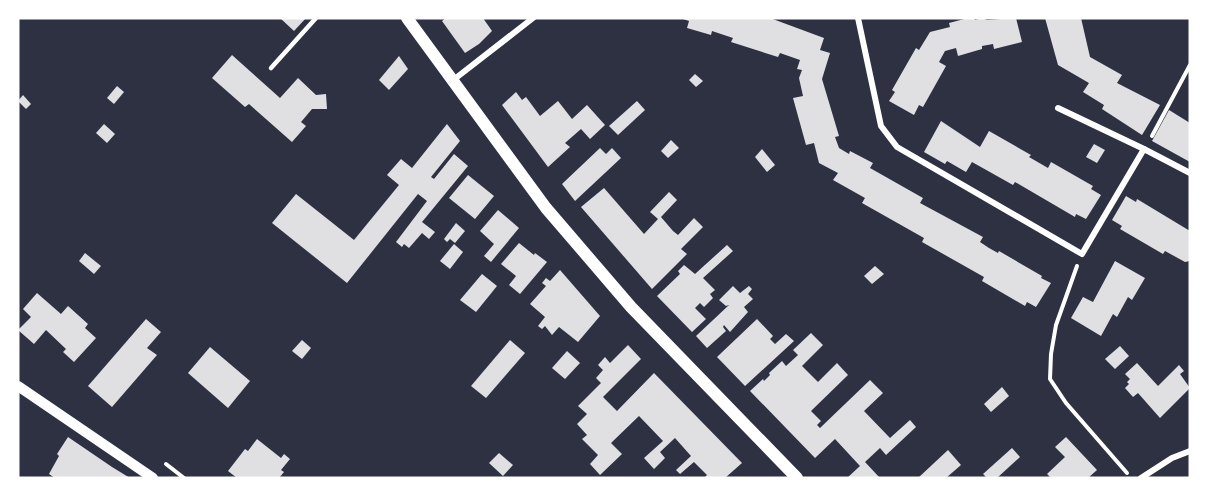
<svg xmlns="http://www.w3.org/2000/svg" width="1208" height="496" font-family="'PT Sans Narrow',sans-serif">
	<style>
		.building { fill: #e0e0e3 }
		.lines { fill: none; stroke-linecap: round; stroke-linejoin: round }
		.path { stroke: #fff; stroke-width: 4 }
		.service { stroke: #fff; stroke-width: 4.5 }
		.minor { stroke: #fff; stroke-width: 6 }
		.tertiary { stroke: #fff; stroke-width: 10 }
		.secondary { stroke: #fff; stroke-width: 12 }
	</style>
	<rect width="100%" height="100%" fill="#2d3142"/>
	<g class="building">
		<path d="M280 18H306L294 31Z"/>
		<path d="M446 18H483L492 31 479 44 465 53 442 21Z"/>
		<path d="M680 18H770L824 38 820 50 830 53 822 79 839 136 835 137 839 148 849 154 850 151 873 163 870 168 923 198 920 203 983 237 980 242 989 248 998 253 999 251 1042 276 1041 278 1051 283 1036 307 1027 302 1025 306 982 281 984 277 922 242 924 238 862 203 865 198 833 180 838 173 819 163 814 143 806 145 793 98 803 96 799 78 802 70 797 69 800 60 780 53 778 57 731 42 733 38 712 31 711 35 687 28 689 21Z"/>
		<path d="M968 18H974L975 20 982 18 987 20 1016 18 1022 42 994 49 993 44 982 46V49L958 56 956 48 945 51 939 62 946 66 923 107 919 105 914 115 889 101 895 92 892 90 916 48 919 50 930 32 950 27 949 23Z"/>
		<path d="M1045 18H1081L1090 57 1122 75 1117 83 1160 105 1142 135 1102 109 1104 105 1083 92 1089 83 1058 65Z"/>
		<path d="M232 55 280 98 298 78 316 95 326 94 327 109H312L301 122 306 126 292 142 249 104 245 107 212 78Z"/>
		<path d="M399 56 408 69 389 90 379 80Z"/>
		<path d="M695 74 703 81 696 87 689 80Z"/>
		<path d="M117 86 124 92 114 104 107 98Z"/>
		<path d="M516 92 522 100 526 97 540 116 558 101 572 119 587 105 605 125 590 139 581 129 565 143 570 147 548 167 502 105Z"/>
		<path d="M23 95 31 104 26 109 18 101Z"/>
		<path d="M637 101 645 110 618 135 609 126Z"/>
		<path d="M1169 110 1190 123V162L1152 141Z"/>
		<path d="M941 121 980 147 989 131 1031 155 1029 157 1048 168 1051 162 1093 186 1091 189 1101 195 1086 219 1076 214 1075 217 1015 182 1013 185 972 162 966 172 947 161 945 164 924 152Z"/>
		<path d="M104 124 115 134 107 143 96 133Z"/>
		<path d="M447 124 460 141 431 177 434 179 454 154 468 166 422 222 435 232 429 239 422 233 409 248 404 244 402 247 396 242 427 201 418 194 347 283 272 223 296 194 354 240 399 185 387 175 401 159 412 168Z"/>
		<path d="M671 140 679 148 668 158 661 151Z"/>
		<path d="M1094 144 1105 150 1097 163 1086 157Z"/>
		<path d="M600 148 606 154 612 148 621 158 575 201 562 184Z"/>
		<path d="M762 149 775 165 767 172 755 157Z"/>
		<path d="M468 175 494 196 475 219 449 198Z"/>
		<path d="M604 188 644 234 658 219 650 212 669 192 677 200 661 217 673 231 678 235 694 218 703 227 681 249 687 254 652 289 581 207Z"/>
		<path d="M1126 196 1136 202 1137 199 1190 231V261L1185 262 1165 251 1163 254 1120 229 1122 226 1112 220Z"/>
		<path d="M498 210 519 228 491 262 484 256 494 244 480 231Z"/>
		<path d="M456 223 465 231 455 243 450 239 447 242 444 239Z"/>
		<path d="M519 243 534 255 535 253 547 262 520 294 509 285 516 276 501 264Z"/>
		<path d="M454 244 463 252 450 269 440 261Z"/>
		<path d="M727 245 733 251 703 278 715 290 710 294 713 298 704 307 700 303 695 308 706 319 692 332 657 296 680 274 678 271 684 265 695 274Z"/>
		<path d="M85 253 101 266 94 274 79 261Z"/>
		<path d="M1115 261 1145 278 1132 300 1128 297 1117 317 1113 314 1101 336 1071 318 1083 297 1093 302Z"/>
		<path d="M875 266 884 274 872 284 864 276Z"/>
		<path d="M560 270 600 316 578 342 559 327 552 335 545 326 542 329 538 326 545 317 530 304 546 286 542 283 546 278 550 281Z"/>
		<path d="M482 274 497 286 476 312 460 300Z"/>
		<path d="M733 286 740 293 749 286 752 289 748 294 753 299 744 307 748 312 730 332 724 325 723 327 726 331 707 348 696 336 729 305 726 306 719 300Z"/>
		<path d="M37 293 61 314 68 306 88 324 85 328 96 338 74 362 63 352 66 349 46 330 34 344 18 330 31 317 23 309Z"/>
		<path d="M146 319 161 332 147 348 157 355 112 407 88 386Z"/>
		<path d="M757 319 773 336 770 339 775 344 786 334 794 341 745 386 717 357Z"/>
		<path d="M811 333 823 345 802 366 818 382 837 363 848 375 811 411 821 421 817 425 820 428 870 380 883 393 864 411 890 438 910 420 916 427 886 455 880 448 865 462 880 478H847L860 466 835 439 815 458 750 391 763 379 764 381 770 375 769 373 782 361 786 366 798 355 793 350Z"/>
		<path d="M302 340 311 348 302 359 292 351Z"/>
		<path d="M510 340 525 353 486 398 471 386Z"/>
		<path d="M628 345 641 359 603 397 617 411 654 373 742 463 725 478H704L707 475 694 462 680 474 676 470 691 456 675 438 660 452 665 458 654 469 644 458 663 441 639 416 611 443 622 454 600 475 590 464 598 455 582 439 587 435 577 424 587 414 578 406 601 383 596 378 603 370 598 365 605 357 610 363Z"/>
		<path d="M1120 346 1129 356 1115 369 1105 359Z"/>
		<path d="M210 347 250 381 228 408 188 373Z"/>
		<path d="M567 351 580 363 565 379 552 368Z"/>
		<path d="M1137 363 1158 386 1179 365 1184 371 1180 374 1190 388 1160 418 1138 393 1133 397 1125 388 1129 384 1127 382 1130 379 1125 374Z"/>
		<path d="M1002 387 1009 396 991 412 984 404Z"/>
		<path d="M68 437 112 467 130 478H55L49 474 59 456 57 454Z"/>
		<path d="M1066 437 1097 470 1088 478H1051L1047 474 1065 457 1055 447Z"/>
		<path d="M257 439 281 458 284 454 290 459 281 470 284 472 279 478H237L228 471 245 449 248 451Z"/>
		<path d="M1012 448 1020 457 997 478H987L983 474Z"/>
		<path d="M948 450 961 465 946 478H918Z"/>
		<path d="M499 453 513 465 503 476 489 463Z"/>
	</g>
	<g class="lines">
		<g class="path">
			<path d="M1152 136 1190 65"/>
			<path d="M1077 266 1056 325 1051 354 1050 379 1066 403 1127 473"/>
			<path d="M166 464 184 478"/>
		</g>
		<path class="service" d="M271 68 316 18"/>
		<g class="minor">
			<path d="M858 18 881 126 897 147 1082 254 1144 149 1190 173"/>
			<path d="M452 81 533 18"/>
			<path d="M1058 108 1144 149"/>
			<path d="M1141 478 1172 458 1190 451"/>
		</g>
		<path class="tertiary" d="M18 386 153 478"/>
		<path class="secondary" d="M407 18 546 208 631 307 797 478"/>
	</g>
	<rect width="1208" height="496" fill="none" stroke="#ffffff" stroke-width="39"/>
</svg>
